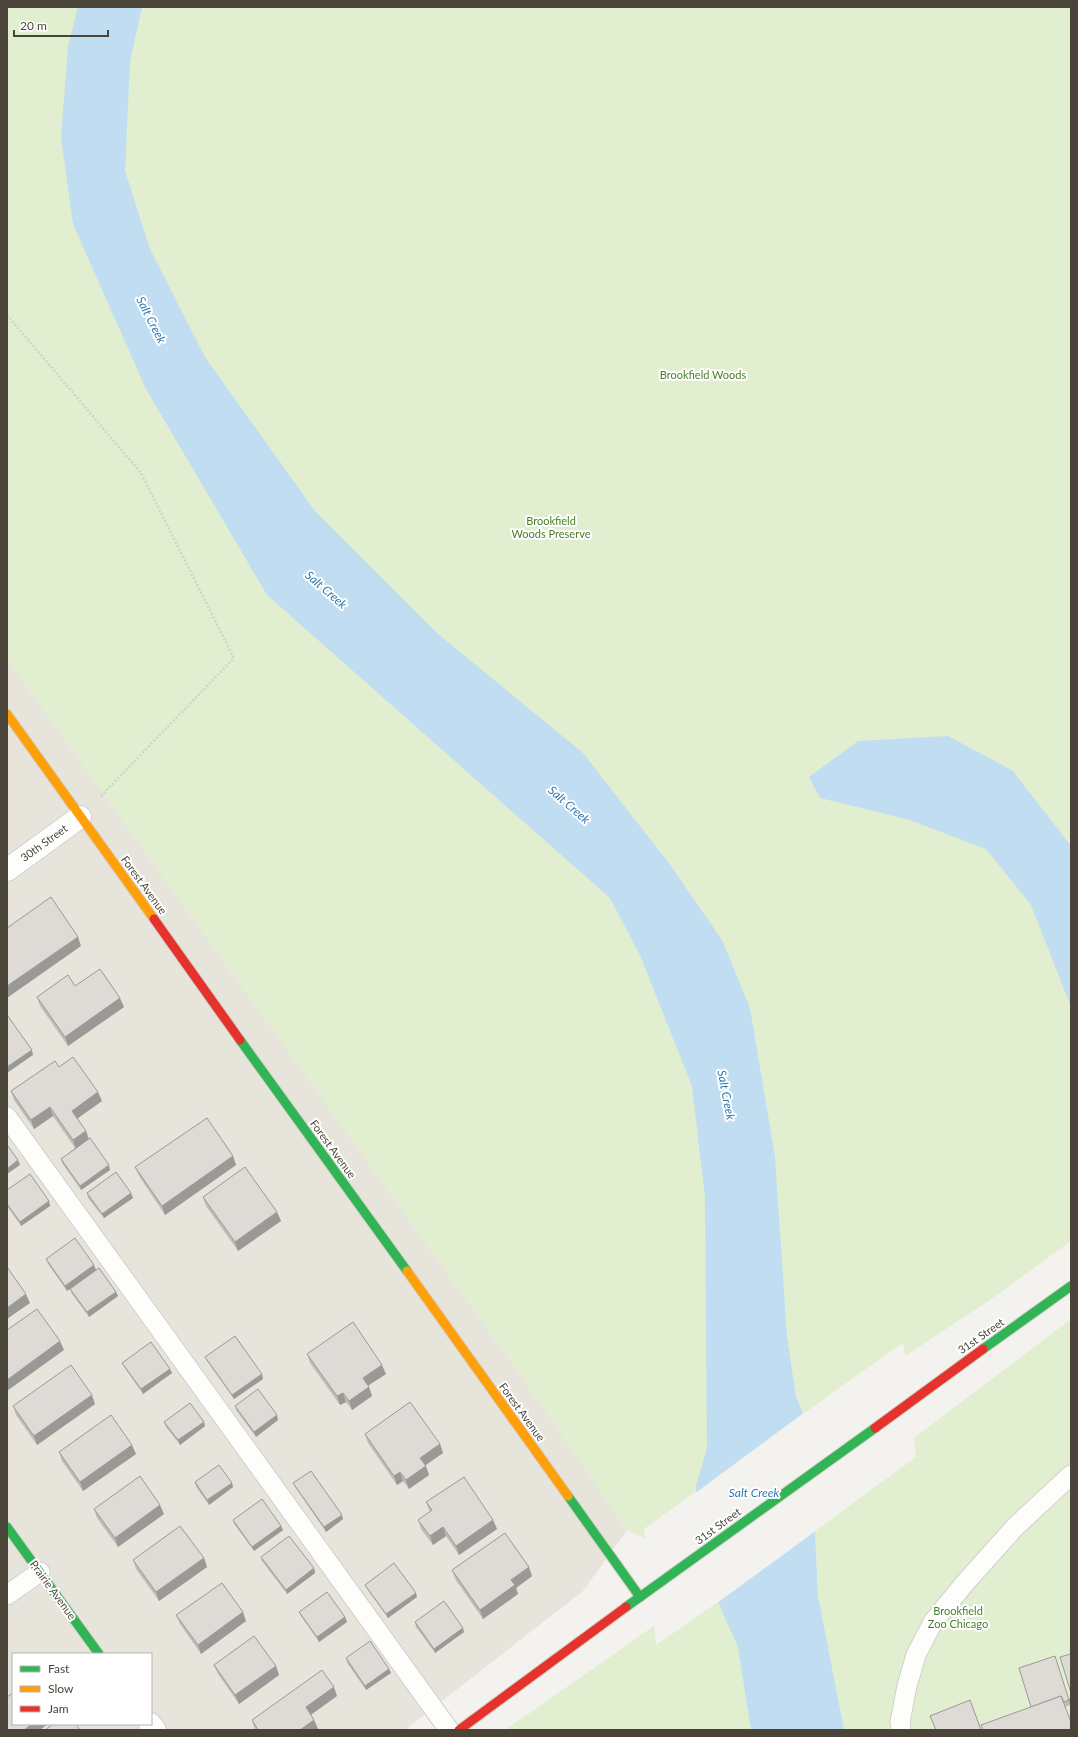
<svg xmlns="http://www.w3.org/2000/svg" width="1078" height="1737" font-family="Lato,sans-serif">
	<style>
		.residential { fill: #e7e4dc; fill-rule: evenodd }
		.green { fill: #e1eecf }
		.water { fill: #c0ddf1 }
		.pier { fill: #f4f2ee }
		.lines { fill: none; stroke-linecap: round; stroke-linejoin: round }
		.lane-casing { stroke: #d2d0cb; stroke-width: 21 }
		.street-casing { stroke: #d2d0cb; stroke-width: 24 }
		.fast-casing { stroke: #d3cfc5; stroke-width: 11 }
		.slow-casing { stroke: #d3cfc5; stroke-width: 11 }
		.jam-casing { stroke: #d3cfc5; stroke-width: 11 }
		.path { stroke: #d3d2cc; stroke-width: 2.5; stroke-dasharray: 2 2; stroke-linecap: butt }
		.lane { stroke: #fdfdfc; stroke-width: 19 }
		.street { stroke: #fdfdfc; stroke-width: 22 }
		.fast { stroke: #30b455; stroke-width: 9 }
		.slow { stroke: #ff9f0a; stroke-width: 9 }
		.jam { stroke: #e5322d; stroke-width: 9 }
		.wall { fill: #bfbcb8 }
		.shaded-wall { fill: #9b9996 }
		.building { fill: #dedbd6; stroke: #9b9996 }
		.labels { text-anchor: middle; stroke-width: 4; stroke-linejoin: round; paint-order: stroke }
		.park-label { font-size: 11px; fill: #4a7f2a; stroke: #fff }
		.street-label { font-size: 11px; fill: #4b4439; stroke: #fff }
		.water-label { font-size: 12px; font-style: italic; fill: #2e7ab2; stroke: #fff }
	</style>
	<rect width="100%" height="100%" fill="#f4f2ee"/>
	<path class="residential" d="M7 659 522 1377 627 1530 583 1591 405 1730H7ZM13 1654H151V1724H13Z"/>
	<g class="green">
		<path d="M7 7H1071V1241L990 1300 905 1356 903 1343 867 1368 644 1529 645 1538 627 1530 522 1377 7 659Z"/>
		<path d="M1071 1319V1730H505L654 1626 656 1645 718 1602 818 1595 815 1531 916 1457 914 1438Z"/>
	</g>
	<g class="water">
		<path d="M78 7H142L130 61 125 171 150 249 205 357 315 511 438 634 583 753 671 866 722 940 750 1008 775 1157 787 1337 796 1397 803 1413 815 1531 818 1596 844 1730H751L738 1647 718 1602 696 1492V1486L707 1448 705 1197 692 1086 640 955 610 898 267 595 146 389 73 224 61 137 68 47Z"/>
		<path d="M948 736 1013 771 1071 846V1007L1031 905 986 849 907 819 820 798 809 777 858 741Z"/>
	</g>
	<path class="pier" d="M805 1412 817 1530 717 1603 694 1494Z"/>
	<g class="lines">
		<defs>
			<g id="lane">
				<path d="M7 1117 449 1730"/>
				<path d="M7 1595 40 1572"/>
				<path d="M901 1730 900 1722 907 1686 916 1655 933 1622 965 1583 1015 1527 1071 1475"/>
			</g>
			<g id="street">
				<path d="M7 870 80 817"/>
				<path d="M150 1724 155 1730"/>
			</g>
			<g id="fast">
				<path d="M240 1040 407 1271"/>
				<path d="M983 1349 1071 1286"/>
				<path d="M568 1496 640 1597"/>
				<path d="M7 1527 99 1654"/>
				<path d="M626 1607 875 1428"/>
			</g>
			<g id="slow">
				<path d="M7 714 154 919"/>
				<path d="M407 1271 568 1496"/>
			</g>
			<g id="jam">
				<path d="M154 919 240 1040"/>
				<path d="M875 1428 983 1349"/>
				<path d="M459 1730 626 1607"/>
			</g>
		</defs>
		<use href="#lane" class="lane-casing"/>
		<use href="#street" class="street-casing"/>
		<use href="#fast" class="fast-casing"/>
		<use href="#slow" class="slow-casing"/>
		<use href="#jam" class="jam-casing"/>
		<path class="path" d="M7 315 141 473 234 658 100 797"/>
		<use href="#lane" class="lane"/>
		<use href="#street" class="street"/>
		<use href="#fast" class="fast"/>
		<use href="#slow" class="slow"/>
		<use href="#jam" class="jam"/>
	</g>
	<g class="wall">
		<path d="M75 986 124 1007 68 1046 40 1006 37 997Z"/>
		<path d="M59 1067 102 1101 77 1119 86 1131 89 1139 110 1170 81 1190 62 1163 61 1159 75 1148 53 1116 34 1129 14 1100 11 1091Z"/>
		<path d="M233 1156 236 1165 165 1215 139 1176 135 1167Z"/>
		<path d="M7 1190 49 1201 50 1206 21 1226 7 1206Z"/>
		<path d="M87 1193 133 1198 104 1218 88 1198Z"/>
		<path d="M203 1197 277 1212 281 1221 238 1251 206 1206Z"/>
		<path d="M46 1259 96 1270 67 1291 48 1264Z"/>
		<path d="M70 1289 116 1292 118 1296 89 1317 72 1294Z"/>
		<path d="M307 1354 386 1374 368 1385 372 1396 352 1410 346 1402 340 1405 310 1363Z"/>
		<path d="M205 1357 263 1379 234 1399 207 1361Z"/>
		<path d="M122 1363 170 1369 172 1373 143 1394 124 1367Z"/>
		<path d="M95 1404 37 1445 16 1415 13 1406Z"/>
		<path d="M235 1406 278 1420 256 1437 236 1410Z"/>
		<path d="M164 1422H204L205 1426 180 1445 166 1427Z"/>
		<path d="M365 1434 440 1444 443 1453 425 1465 429 1475 409 1489 403 1481 397 1485 368 1443Z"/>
		<path d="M59 1452 136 1454 83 1491 62 1461Z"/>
		<path d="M195 1482 232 1483 233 1487 209 1505 196 1487Z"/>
		<path d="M293 1483 343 1519 326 1532 295 1487Z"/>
		<path d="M426 1502 493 1520 497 1529 459 1555 446 1536 433 1545 421 1529 418 1520 430 1512Z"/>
		<path d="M94 1509 164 1514 118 1547 97 1518Z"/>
		<path d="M233 1520 281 1526 283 1530 254 1551 234 1524Z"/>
		<path d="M261 1557 314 1568 315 1573 287 1594 262 1561Z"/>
		<path d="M204 1558 207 1567 159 1601 136 1569 133 1560Z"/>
		<path d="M452 1570 532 1576 516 1588 518 1594 483 1619 455 1579Z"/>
		<path d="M365 1585 417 1597 388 1618 367 1589Z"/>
		<path d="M299 1612 345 1617 347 1622 319 1642 301 1616Z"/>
		<path d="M176 1615 246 1621 201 1654 180 1624Z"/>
		<path d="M415 1622 464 1632 435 1653 416 1627Z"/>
		<path d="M346 1658 389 1669 391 1673 366 1690 347 1663Z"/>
		<path d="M214 1665 276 1666 279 1675 239 1704 218 1674Z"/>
		<path d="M337 1696 311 1715 314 1720 318 1729 316 1730H255L252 1720Z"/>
		<path d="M1069 1699 1071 1705 983 1730Z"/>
	</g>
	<g class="shaded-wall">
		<path d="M78 937 81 946 7 998V986Z"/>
		<path d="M120 998 124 1007 68 1046 65 1037Z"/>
		<path d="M32 1050 33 1055 7 1073V1067Z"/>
		<path d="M98 1092 102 1101 75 1120 72 1111Z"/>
		<path d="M50 1107 53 1116 34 1129 31 1120Z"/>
		<path d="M86 1131 89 1140 76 1149 73 1140Z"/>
		<path d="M233 1156 236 1165 165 1215 162 1206Z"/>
		<path d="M18 1160 20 1165 7 1174V1169Z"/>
		<path d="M109 1165 110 1170 81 1190 80 1186Z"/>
		<path d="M131 1193 133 1198 104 1218 102 1214Z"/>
		<path d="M49 1201 50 1206 21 1226 20 1222Z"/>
		<path d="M277 1212 281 1221 238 1251 235 1242Z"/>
		<path d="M94 1265 96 1270 67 1291 65 1286Z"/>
		<path d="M116 1292 118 1296 89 1317 87 1312Z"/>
		<path d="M26 1294 30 1303 7 1319V1308Z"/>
		<path d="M60 1341 64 1350 7 1391V1380Z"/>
		<path d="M382 1365 386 1374 366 1387 363 1378Z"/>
		<path d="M170 1369 172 1373 143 1394 141 1389Z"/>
		<path d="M262 1374 263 1379 234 1399 232 1395Z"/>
		<path d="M369 1387 372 1396 352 1410 349 1401Z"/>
		<path d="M343 1393 346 1402 340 1405 337 1396Z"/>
		<path d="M92 1395 95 1404 37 1445 34 1436Z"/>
		<path d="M277 1415 278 1420 256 1437 254 1432Z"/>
		<path d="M204 1422 205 1426 180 1445 178 1440Z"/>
		<path d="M440 1444 443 1453 423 1467 420 1458Z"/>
		<path d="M132 1445 136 1454 83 1491 80 1482Z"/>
		<path d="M426 1466 429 1475 409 1489 406 1480Z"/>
		<path d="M400 1472 403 1481 397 1485 394 1476Z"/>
		<path d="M232 1483 233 1487 209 1505 207 1500Z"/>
		<path d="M160 1505 164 1514 118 1547 115 1538Z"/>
		<path d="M342 1515 343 1519 326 1532 324 1527Z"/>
		<path d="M493 1520 497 1529 459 1555 456 1546Z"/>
		<path d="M281 1526 283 1530 254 1551 252 1547Z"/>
		<path d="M443 1527 446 1536 433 1545 430 1536Z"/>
		<path d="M204 1558 207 1567 159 1601 156 1592Z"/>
		<path d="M529 1567 532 1576 516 1588 518 1594 483 1619 480 1610 511 1580Z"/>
		<path d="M314 1568 315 1573 287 1594 286 1590Z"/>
		<path d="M416 1593 417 1597 388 1618 386 1614Z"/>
		<path d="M243 1612 246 1621 201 1654 198 1645Z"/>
		<path d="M345 1617 347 1622 319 1642 317 1637Z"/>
		<path d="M463 1628 464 1632 435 1653 434 1649Z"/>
		<path d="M276 1666 279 1675 239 1704 235 1695Z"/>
		<path d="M389 1669 391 1673 366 1690 365 1686Z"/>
		<path d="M334 1687 337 1696 309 1716 306 1707Z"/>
		<path d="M314 1720 318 1729 316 1730H300Z"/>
		<path d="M32 1724H48L40 1730H24Z"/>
	</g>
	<g class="building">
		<path d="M51 897 78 937 7 986V928Z"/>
		<path d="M100 969 120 998 65 1037 37 997 68 975 75 986Z"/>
		<path d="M7 1015 32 1050 7 1067Z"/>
		<path d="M73 1057 98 1092 72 1111 86 1131 73 1140 50 1107 31 1120 11 1091 55 1061 59 1067Z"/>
		<path d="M207 1118 233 1156 162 1206 135 1167Z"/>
		<path d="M90 1138 109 1165 80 1186 61 1159Z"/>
		<path d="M7 1145 18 1160 7 1169Z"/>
		<path d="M245 1167 277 1212 235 1242 203 1197Z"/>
		<path d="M116 1172 131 1193 102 1214 87 1193Z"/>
		<path d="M30 1174 49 1201 20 1222 7 1204V1190Z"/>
		<path d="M75 1238 94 1265 65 1286 46 1259Z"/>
		<path d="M7 1267 26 1294 7 1308Z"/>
		<path d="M99 1268 116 1292 87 1312 70 1289Z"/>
		<path d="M37 1309 60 1341 7 1380V1330Z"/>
		<path d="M353 1322 382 1365 363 1378 369 1387 349 1401 343 1393 337 1396 307 1354Z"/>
		<path d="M235 1336 262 1374 232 1395 205 1357Z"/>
		<path d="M151 1342 170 1369 141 1389 122 1363Z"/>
		<path d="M71 1365 92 1395 34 1436 13 1406Z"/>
		<path d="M258 1389 277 1415 254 1432 235 1406Z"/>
		<path d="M410 1402 440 1444 420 1458 426 1466 406 1480 400 1472 394 1476 365 1434Z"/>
		<path d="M190 1403 204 1422 178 1440 164 1422Z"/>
		<path d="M111 1415 132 1445 80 1482 59 1452Z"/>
		<path d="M219 1465 232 1483 207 1500 195 1482Z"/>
		<path d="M311 1471 342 1515 324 1527 293 1483Z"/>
		<path d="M140 1476 160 1505 115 1538 94 1509Z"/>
		<path d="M464 1477 493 1520 456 1546 443 1527 430 1536 418 1520 432 1510 426 1502Z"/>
		<path d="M262 1499 281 1526 252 1547 233 1520Z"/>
		<path d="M180 1526 204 1558 156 1592 133 1560Z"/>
		<path d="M505 1533 529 1567 511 1580 515 1585 480 1610 452 1570Z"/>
		<path d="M289 1536 314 1568 286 1590 261 1557Z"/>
		<path d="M394 1563 416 1593 386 1614 365 1585Z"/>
		<path d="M222 1583 243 1612 198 1645 176 1615Z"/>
		<path d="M327 1592 345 1617 317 1637 299 1612Z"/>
		<path d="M444 1601 463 1628 434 1649 415 1622Z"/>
		<path d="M254 1636 276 1666 235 1695 214 1665Z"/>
		<path d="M370 1641 389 1669 365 1686 346 1658Z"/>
		<path d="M1071 1654V1693L1060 1657Z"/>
		<path d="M1055 1656 1069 1700 1064 1702 1061 1696 1031 1707 1019 1668Z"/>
		<path d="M322 1670 334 1687 306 1707 314 1720 300 1730H258L252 1720Z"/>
		<path d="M13 1693V1724H32L24 1730H7V1697Z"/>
		<path d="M1061 1696 1071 1722V1730H983L981 1725Z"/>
		<path d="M1069 1699H1071V1706Z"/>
		<path d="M970 1700 981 1730H936L930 1716Z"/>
		<path d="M53 1724H76L80 1730H45Z"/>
	</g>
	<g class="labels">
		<g class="park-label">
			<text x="703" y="379">Brookfield Woods</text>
			<text x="551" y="525">Brookfield<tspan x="551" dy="13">Woods Preserve</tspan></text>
			<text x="958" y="1615">Brookfield<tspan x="958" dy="13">Zoo Chicago</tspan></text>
		</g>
		<g class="street-label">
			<text transform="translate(44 843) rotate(-36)" y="4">30th Street</text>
			<text transform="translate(144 885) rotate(54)" y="4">Forest Avenue</text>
			<text transform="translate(333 1149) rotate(54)" y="4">Forest Avenue</text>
			<text transform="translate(981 1336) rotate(-35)" y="4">31st Street</text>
			<text transform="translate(522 1412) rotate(54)" y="4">Forest Avenue</text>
			<text transform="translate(718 1526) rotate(-36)" y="4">31st Street</text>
			<text transform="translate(53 1590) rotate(54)" y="4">Prairie Avenue</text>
		</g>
		<g class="water-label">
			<text transform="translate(151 320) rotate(63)" y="4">Salt Creek</text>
			<text transform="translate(326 590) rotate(41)" y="4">Salt Creek</text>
			<text transform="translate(569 805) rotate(41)" y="4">Salt Creek</text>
			<text transform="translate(726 1095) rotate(79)" y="4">Salt Creek</text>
			<text x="754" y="1497">Salt Creek</text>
		</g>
	</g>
	<rect width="1078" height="1737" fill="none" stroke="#4b4439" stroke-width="16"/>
	<rect x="12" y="1653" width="140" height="72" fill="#ffffff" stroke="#b7b4b0"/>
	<rect x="20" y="1666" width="20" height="6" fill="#30b455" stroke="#b7b4b0"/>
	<text x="48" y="1673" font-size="12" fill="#4b4439">Fast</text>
	<rect x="20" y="1686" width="20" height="6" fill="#ff9f0a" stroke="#b7b4b0"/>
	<text x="48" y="1693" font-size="12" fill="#4b4439">Slow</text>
	<rect x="20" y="1706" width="20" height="6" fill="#e5322d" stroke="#b7b4b0"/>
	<text x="48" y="1713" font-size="12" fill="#4b4439">Jam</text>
	<path d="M14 30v6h94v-6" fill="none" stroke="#4b4439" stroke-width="2"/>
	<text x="20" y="30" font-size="12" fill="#4b4439" stroke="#ffffff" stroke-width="3" paint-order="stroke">20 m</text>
</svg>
